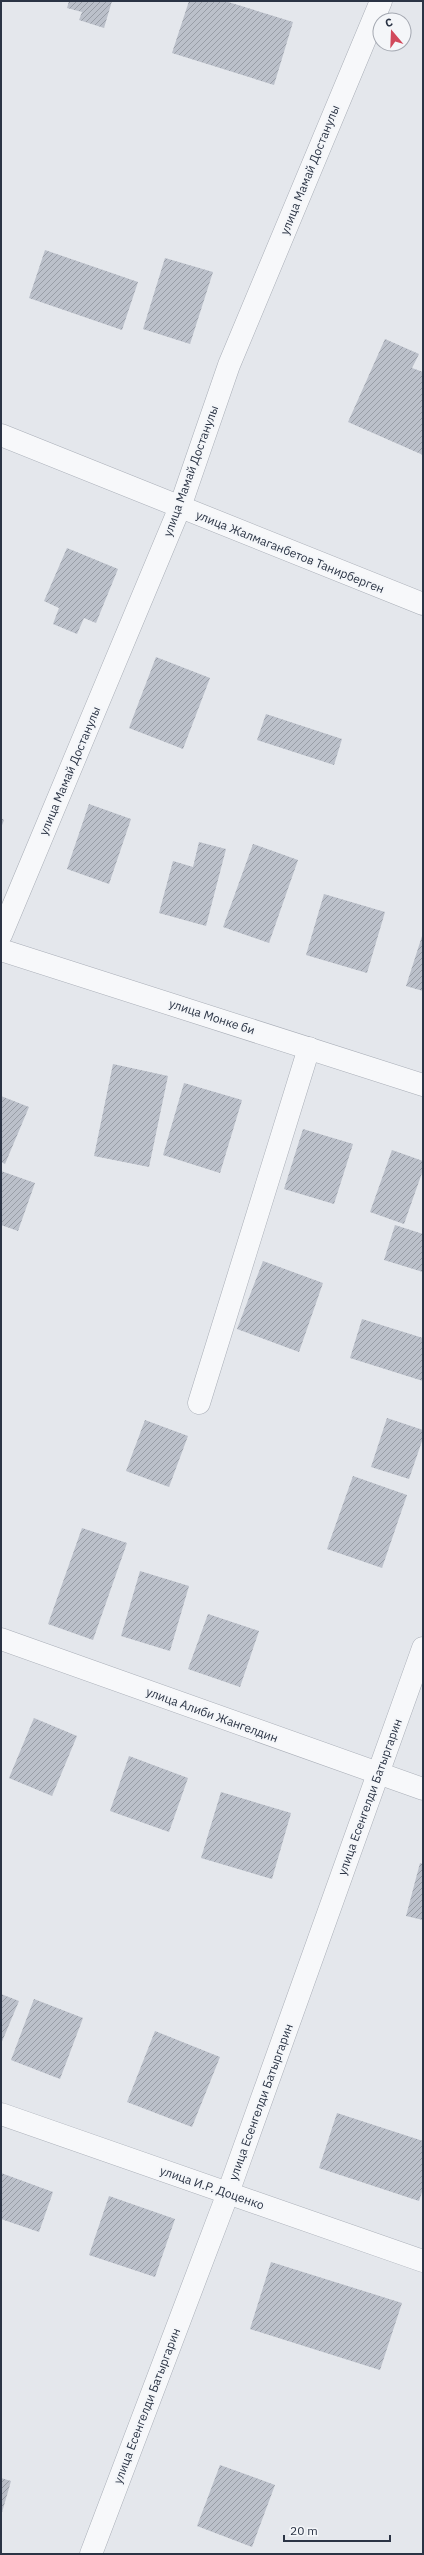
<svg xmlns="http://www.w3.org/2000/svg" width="424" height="2555" font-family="'IBM Plex Sans',sans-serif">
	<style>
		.building { fill: url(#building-hatch) }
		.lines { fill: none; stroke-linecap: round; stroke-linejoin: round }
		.minor-casing { stroke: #a9aeb7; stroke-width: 23 }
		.minor { stroke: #f7f8fa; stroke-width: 22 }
		.labels { text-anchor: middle; stroke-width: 4; stroke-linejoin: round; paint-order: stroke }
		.street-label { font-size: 12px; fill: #2b3445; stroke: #f4f6f9 }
	</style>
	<defs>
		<pattern id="building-hatch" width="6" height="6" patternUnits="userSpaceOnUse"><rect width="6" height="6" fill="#bbc0ca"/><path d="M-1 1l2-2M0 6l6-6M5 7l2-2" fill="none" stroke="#989da6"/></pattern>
	</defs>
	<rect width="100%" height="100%" fill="#e4e7ec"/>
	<g class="building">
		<path d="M69 1H112L104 28 79 20 82 12 67 8Z"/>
		<path d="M189 1H225L293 22 274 85 172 53Z"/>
		<path d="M45 250 138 282 122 330 29 298Z"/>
		<path d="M165 258 213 272 190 344 143 329Z"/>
		<path d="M385 339 419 354 412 368 423 372V455L348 422Z"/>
		<path d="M67 548 118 569 96 623 84 618 77 634 53 624 59 608 44 601Z"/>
		<path d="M156 657 210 678 183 749 129 728Z"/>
		<path d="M266 714 342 739 334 765 257 740Z"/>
		<path d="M89 804 131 819 109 884 67 869Z"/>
		<path d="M1 818 4 820 1 828Z"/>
		<path d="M199 842 226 849 206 926 159 913 173 861 193 867Z"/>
		<path d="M253 844 298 860 269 943 223 927Z"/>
		<path d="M324 894 385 912 367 973 306 955Z"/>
		<path d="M423 933V991L406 986Z"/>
		<path d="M113 1064 168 1076 149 1167 94 1156Z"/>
		<path d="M184 1083 242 1100 220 1173 163 1155Z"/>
		<path d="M1 1096 29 1107 5 1164 1 1162Z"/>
		<path d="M303 1129 353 1144 334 1204 284 1189Z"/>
		<path d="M392 1150 423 1161V1170L404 1224 370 1212Z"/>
		<path d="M1 1171 35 1183 18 1231 1 1225Z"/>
		<path d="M395 1225 423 1234V1272L384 1260Z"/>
		<path d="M263 1261 323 1283 299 1352 237 1329Z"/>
		<path d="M362 1319 423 1338V1381L350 1358Z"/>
		<path d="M387 1418 423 1430V1438L409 1479 371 1467Z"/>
		<path d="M145 1420 188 1436 169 1487 126 1471Z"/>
		<path d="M353 1476 407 1495 382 1568 327 1549Z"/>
		<path d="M82 1528 127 1543 93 1640 48 1624Z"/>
		<path d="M140 1571 189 1586 170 1651 121 1636Z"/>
		<path d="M208 1614 259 1631 240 1687 188 1669Z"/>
		<path d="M34 1718 77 1736 52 1796 9 1778Z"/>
		<path d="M129 1756 188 1778 169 1832 110 1811Z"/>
		<path d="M221 1792 291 1813 272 1879 201 1858Z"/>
		<path d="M420 1863 423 1864V1920L406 1916Z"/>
		<path d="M1 1994 19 2001 1 2044Z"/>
		<path d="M34 1999 83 2018 60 2079 11 2060Z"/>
		<path d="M155 2031 220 2057 192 2127 127 2102Z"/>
		<path d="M337 2113 423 2141V2189L419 2201 319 2168Z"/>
		<path d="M1 2173 53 2192 39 2232 1 2219Z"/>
		<path d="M109 2196 175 2219 155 2277 89 2255Z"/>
		<path d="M271 2262 402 2303 380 2370 250 2329Z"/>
		<path d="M220 2465 275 2485 252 2547 197 2526Z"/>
		<path d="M1 2478 11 2481 1 2516Z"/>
	</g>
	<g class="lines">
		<defs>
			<g id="minor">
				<path d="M1 435 423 604"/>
				<path d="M1 935 180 507 229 365 381 1"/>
				<path d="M1 950 423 1085"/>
				<path d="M199 1403 309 1048"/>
				<path d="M1 1639 423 1789"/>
				<path d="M1 2114 423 2261"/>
				<path d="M91 2554 228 2193 423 1648"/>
			</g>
		</defs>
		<use href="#minor" class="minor-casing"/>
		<use href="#minor" class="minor"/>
	</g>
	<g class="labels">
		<g class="street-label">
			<text transform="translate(310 170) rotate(-68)" y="4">улица Мамай Достанулы</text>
			<text transform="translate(191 471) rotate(-70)" y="4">улица Мамай Достанулы</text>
			<text transform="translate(290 552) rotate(22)" y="4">улица Жалмаганбетов Танирберген</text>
			<text transform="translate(70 771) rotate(-67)" y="4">улица Мамай Достанулы</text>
			<text transform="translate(212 1017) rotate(18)" y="4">улица Монке би</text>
			<text transform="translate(212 1715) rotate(20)" y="4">улица Алиби Жангелдин</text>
			<text transform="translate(370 1797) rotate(-70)" y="4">улица Есенгелди Батыргарин</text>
			<text transform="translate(261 2102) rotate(-70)" y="4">улица Есенгелди Батыргарин</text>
			<text transform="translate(212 2188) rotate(19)" y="4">улица И.Р. Доценко</text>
			<text transform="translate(147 2406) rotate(-69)" y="4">улица Есенгелди Батыргарин</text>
		</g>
	</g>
	<rect width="424" height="2555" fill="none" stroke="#2b3445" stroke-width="4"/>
	<g transform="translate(392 32) rotate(341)"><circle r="19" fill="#f4f6f9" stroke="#a4a8b1"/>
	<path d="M0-3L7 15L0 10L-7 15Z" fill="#d1495b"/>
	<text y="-6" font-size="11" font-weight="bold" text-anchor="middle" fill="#2b3445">С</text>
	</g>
	<path d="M284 2535v6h106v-6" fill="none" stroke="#2b3445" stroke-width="2"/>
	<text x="290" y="2535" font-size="12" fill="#2b3445" stroke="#f4f6f9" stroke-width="3" paint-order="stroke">20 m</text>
</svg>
